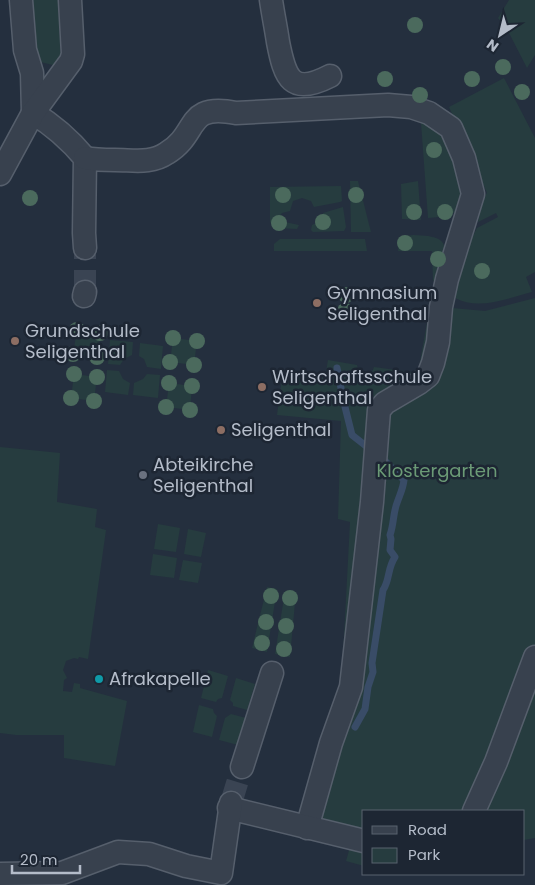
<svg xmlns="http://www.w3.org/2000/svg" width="535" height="885" font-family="Poppins,sans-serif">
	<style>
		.green { fill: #263c3f }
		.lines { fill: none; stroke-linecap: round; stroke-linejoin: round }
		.stream { stroke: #394c67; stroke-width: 7 }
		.minor-tunnel { stroke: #3a4453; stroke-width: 22; stroke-dasharray: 22 11; stroke-linecap: butt }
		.minor-casing { stroke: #565f6c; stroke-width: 25 }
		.minor { stroke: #38414e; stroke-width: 22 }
		.tree { fill: #4b6a5d }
		.education-dot { fill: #8d6e63; stroke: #1d2633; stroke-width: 2 }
		.worship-dot { fill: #6b7280; stroke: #1d2633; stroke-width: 2 }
		.culture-dot { fill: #0f9aa8; stroke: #1d2633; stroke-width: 2 }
		.labels { text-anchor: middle; stroke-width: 5; stroke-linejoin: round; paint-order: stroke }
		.poi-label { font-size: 18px; fill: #b4bcc9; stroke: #1d2633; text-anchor: start }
		.park-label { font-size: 18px; fill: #6b9a76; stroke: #1d2633 }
	</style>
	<rect width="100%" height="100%" fill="#242f3e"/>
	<g class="green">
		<path d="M33 0H58L61 59 53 65 40 62 37 56Z"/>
		<path d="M509 0H535V55L527 68 507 29 498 18Z"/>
		<path d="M504 78 535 138V272L526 277 532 292C508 298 479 311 455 298L453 292 459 264 477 228 498 217 496 213 478 222 483 198 487 193 449 107Z"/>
		<path d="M421 123 435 124 458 155 462 201 457 210 450 216 428 218Z"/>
		<path d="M350 181H358L371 232H351Z"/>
		<path d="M418 181 421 220 402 219 401 184Z"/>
		<path d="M341 186 342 201 340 202 314 207 311 201 302 198 293 201 290 211 282 213 279 217 285 222 299 225 297 229 276 228 270 222V187Z"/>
		<path d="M343 207 346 227 344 231 313 232 311 230 312 225 322 220 323 213Z"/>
		<path d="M413 235C453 236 447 246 438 279L433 281 432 251H398L399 237Z"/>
		<path d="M280 239H365L367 251H274V244Z"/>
		<path d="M535 298V838L524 840V811H364V866L346 861 350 847 297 819 341 694 350 522 338 519 341 421 277 415 283 371 325 378 328 360 357 365 358 370 372 372 374 367 418 373 430 306 485 311Z"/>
		<path d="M77 330 100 333 97 357 73 354Z"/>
		<path d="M173 338 197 341 194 365 170 362Z"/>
		<path d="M110 340 133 342 132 355 124 359 120 365 108 364Z"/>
		<path d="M140 343 163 346 161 369 147 367 144 359 139 356Z"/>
		<path d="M107 370 119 371 123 379 130 383 128 395 105 392Z"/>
		<path d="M74 374 97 377 94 401 71 398Z"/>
		<path d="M147 374 160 375 158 398 133 395 134 383 143 379Z"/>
		<path d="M169 383 192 386 190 410 166 407Z"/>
		<path d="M0 447 60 453 57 502 97 509 95 527 106 530 88 659 79 657 78 659 74 658 66 661 63 670 67 678 64 680 63 691 72 692 74 683 80 684V688L127 701 115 766 64 758V735H16L0 733Z"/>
		<path d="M158 524 180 528 176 552 154 549Z"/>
		<path d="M188 529 206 533 201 557 184 554Z"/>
		<path d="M153 554 177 558 174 578 150 575Z"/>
		<path d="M183 560 202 563 198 583 179 580Z"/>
		<path d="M267 587 277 589 267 652 252 648Z"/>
		<path d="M285 591 296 592 290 657 275 654Z"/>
		<path d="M208 670 228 676 222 698 218 699 216 702 201 698Z"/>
		<path d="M236 678 255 684 247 710 233 706V703L230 700Z"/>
		<path d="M199 705 213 709 214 713 217 716 212 737 193 732Z"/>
		<path d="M231 714 246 718 238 745 219 740 225 718Z"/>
	</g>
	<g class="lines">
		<g class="stream">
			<path d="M337 368 343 398"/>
			<path d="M345 407 352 435 366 446"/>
			<path d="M355 727 365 709 368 687 373 672 372 663 383 590C390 580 387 569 395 557L390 550 391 539 390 535C394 524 393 513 397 503 400 494 403 489 404 480L385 461"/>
		</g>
		<g class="minor-tunnel">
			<path d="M85 292V248"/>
			<path d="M231 803 242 767"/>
		</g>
		<defs>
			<g id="minor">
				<path d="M21 0 25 50 32 73 33 113"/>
				<path d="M271 0C273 14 276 28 278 42 285 78 291 96 330 76"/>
				<path d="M33 113C53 125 70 140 85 158L84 233 85 248"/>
				<path d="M85 158C95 160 105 160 115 160 134 160 151 164 167 153 200 133 184 103 236 113L388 105 411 107 429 113 451 128 464 158 473 194 447 279 441 307 438 342 433 363 428 376 419 383 385 403 379 410 372 502 351 687 331 743 307 828"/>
				<path d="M0 174 33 113 71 61 73 54 70 0"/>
				<path d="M84 296 85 292"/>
				<path d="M242 767 272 673"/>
				<path d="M229 808 364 841"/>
				<path d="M474 811 496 762 535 657"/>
				<path d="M0 874 62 873 118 852 149 854 186 866 221 873 231 803"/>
			</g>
		</defs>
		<use href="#minor" class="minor-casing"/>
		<use href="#minor" class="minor"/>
	</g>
	<g class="tree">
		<circle cx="415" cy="25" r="8"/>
		<circle cx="503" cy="67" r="8"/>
		<circle cx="385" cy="79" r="8"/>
		<circle cx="472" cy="79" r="8"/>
		<circle cx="522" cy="92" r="8"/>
		<circle cx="420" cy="95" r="8"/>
		<circle cx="434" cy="150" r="8"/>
		<circle cx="283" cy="195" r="8"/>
		<circle cx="356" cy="195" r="8"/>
		<circle cx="30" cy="198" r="8"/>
		<circle cx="414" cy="212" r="8"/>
		<circle cx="445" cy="212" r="8"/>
		<circle cx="323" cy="222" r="8"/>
		<circle cx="279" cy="223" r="8"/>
		<circle cx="405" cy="243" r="8"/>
		<circle cx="438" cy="259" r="8"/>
		<circle cx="482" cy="271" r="8"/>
		<circle cx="346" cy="295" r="8"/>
		<circle cx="345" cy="311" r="8"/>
		<circle cx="77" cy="330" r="8"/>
		<circle cx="100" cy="333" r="8"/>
		<circle cx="173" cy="338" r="8"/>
		<circle cx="197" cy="341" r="8"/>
		<circle cx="73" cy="354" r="8"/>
		<circle cx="97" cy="357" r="8"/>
		<circle cx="170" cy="362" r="8"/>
		<circle cx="194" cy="365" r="8"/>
		<circle cx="74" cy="374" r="8"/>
		<circle cx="97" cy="377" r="8"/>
		<circle cx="169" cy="383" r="8"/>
		<circle cx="192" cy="386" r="8"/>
		<circle cx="71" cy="398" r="8"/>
		<circle cx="94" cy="401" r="8"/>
		<circle cx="166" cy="407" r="8"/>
		<circle cx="190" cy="410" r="8"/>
		<circle cx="271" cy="596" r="8"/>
		<circle cx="290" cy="598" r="8"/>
		<circle cx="266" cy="622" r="8"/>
		<circle cx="286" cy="626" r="8"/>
		<circle cx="262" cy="643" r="8"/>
		<circle cx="284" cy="649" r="8"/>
	</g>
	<g class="education-dot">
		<circle cx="317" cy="303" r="5"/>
		<circle cx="15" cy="341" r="5"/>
		<circle cx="262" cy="387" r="5"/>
		<circle cx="221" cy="430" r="5"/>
	</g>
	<circle class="worship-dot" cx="143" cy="475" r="5"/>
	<circle class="culture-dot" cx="99" cy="679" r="5"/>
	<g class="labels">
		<g class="poi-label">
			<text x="327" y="299">Gymnasium<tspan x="327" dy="21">Seligenthal</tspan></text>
			<text x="25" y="337">Grundschule<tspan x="25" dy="21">Seligenthal</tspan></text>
			<text x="272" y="383">Wirtschaftsschule<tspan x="272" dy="21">Seligenthal</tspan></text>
			<text x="231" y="436">Seligenthal</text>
			<text x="153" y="471">Abteikirche<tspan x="153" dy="21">Seligenthal</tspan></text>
			<text x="109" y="685">Afrakapelle</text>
		</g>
		<g class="park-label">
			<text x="437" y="477">Klostergarten</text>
		</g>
	</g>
	<rect x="362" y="810" width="162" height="65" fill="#1d2633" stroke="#59626f"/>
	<rect x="372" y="826" width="25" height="8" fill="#38414e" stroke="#59626f"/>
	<text x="408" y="835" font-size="15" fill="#b4bcc9">Road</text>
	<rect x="372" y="848" width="25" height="15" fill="#263c3f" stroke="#59626f"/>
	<text x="408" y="860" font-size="15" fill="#b4bcc9">Park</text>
	<g transform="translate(500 35) rotate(215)" stroke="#1d2633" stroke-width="4" paint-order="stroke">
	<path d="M0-4L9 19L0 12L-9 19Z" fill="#b4bcc9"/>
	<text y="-8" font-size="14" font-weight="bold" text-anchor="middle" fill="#b4bcc9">N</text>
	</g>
	<path d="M12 865v8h68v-8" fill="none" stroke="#b4bcc9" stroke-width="2.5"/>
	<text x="20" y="865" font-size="15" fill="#b4bcc9" stroke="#1d2633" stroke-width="4" paint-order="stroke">20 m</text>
</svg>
